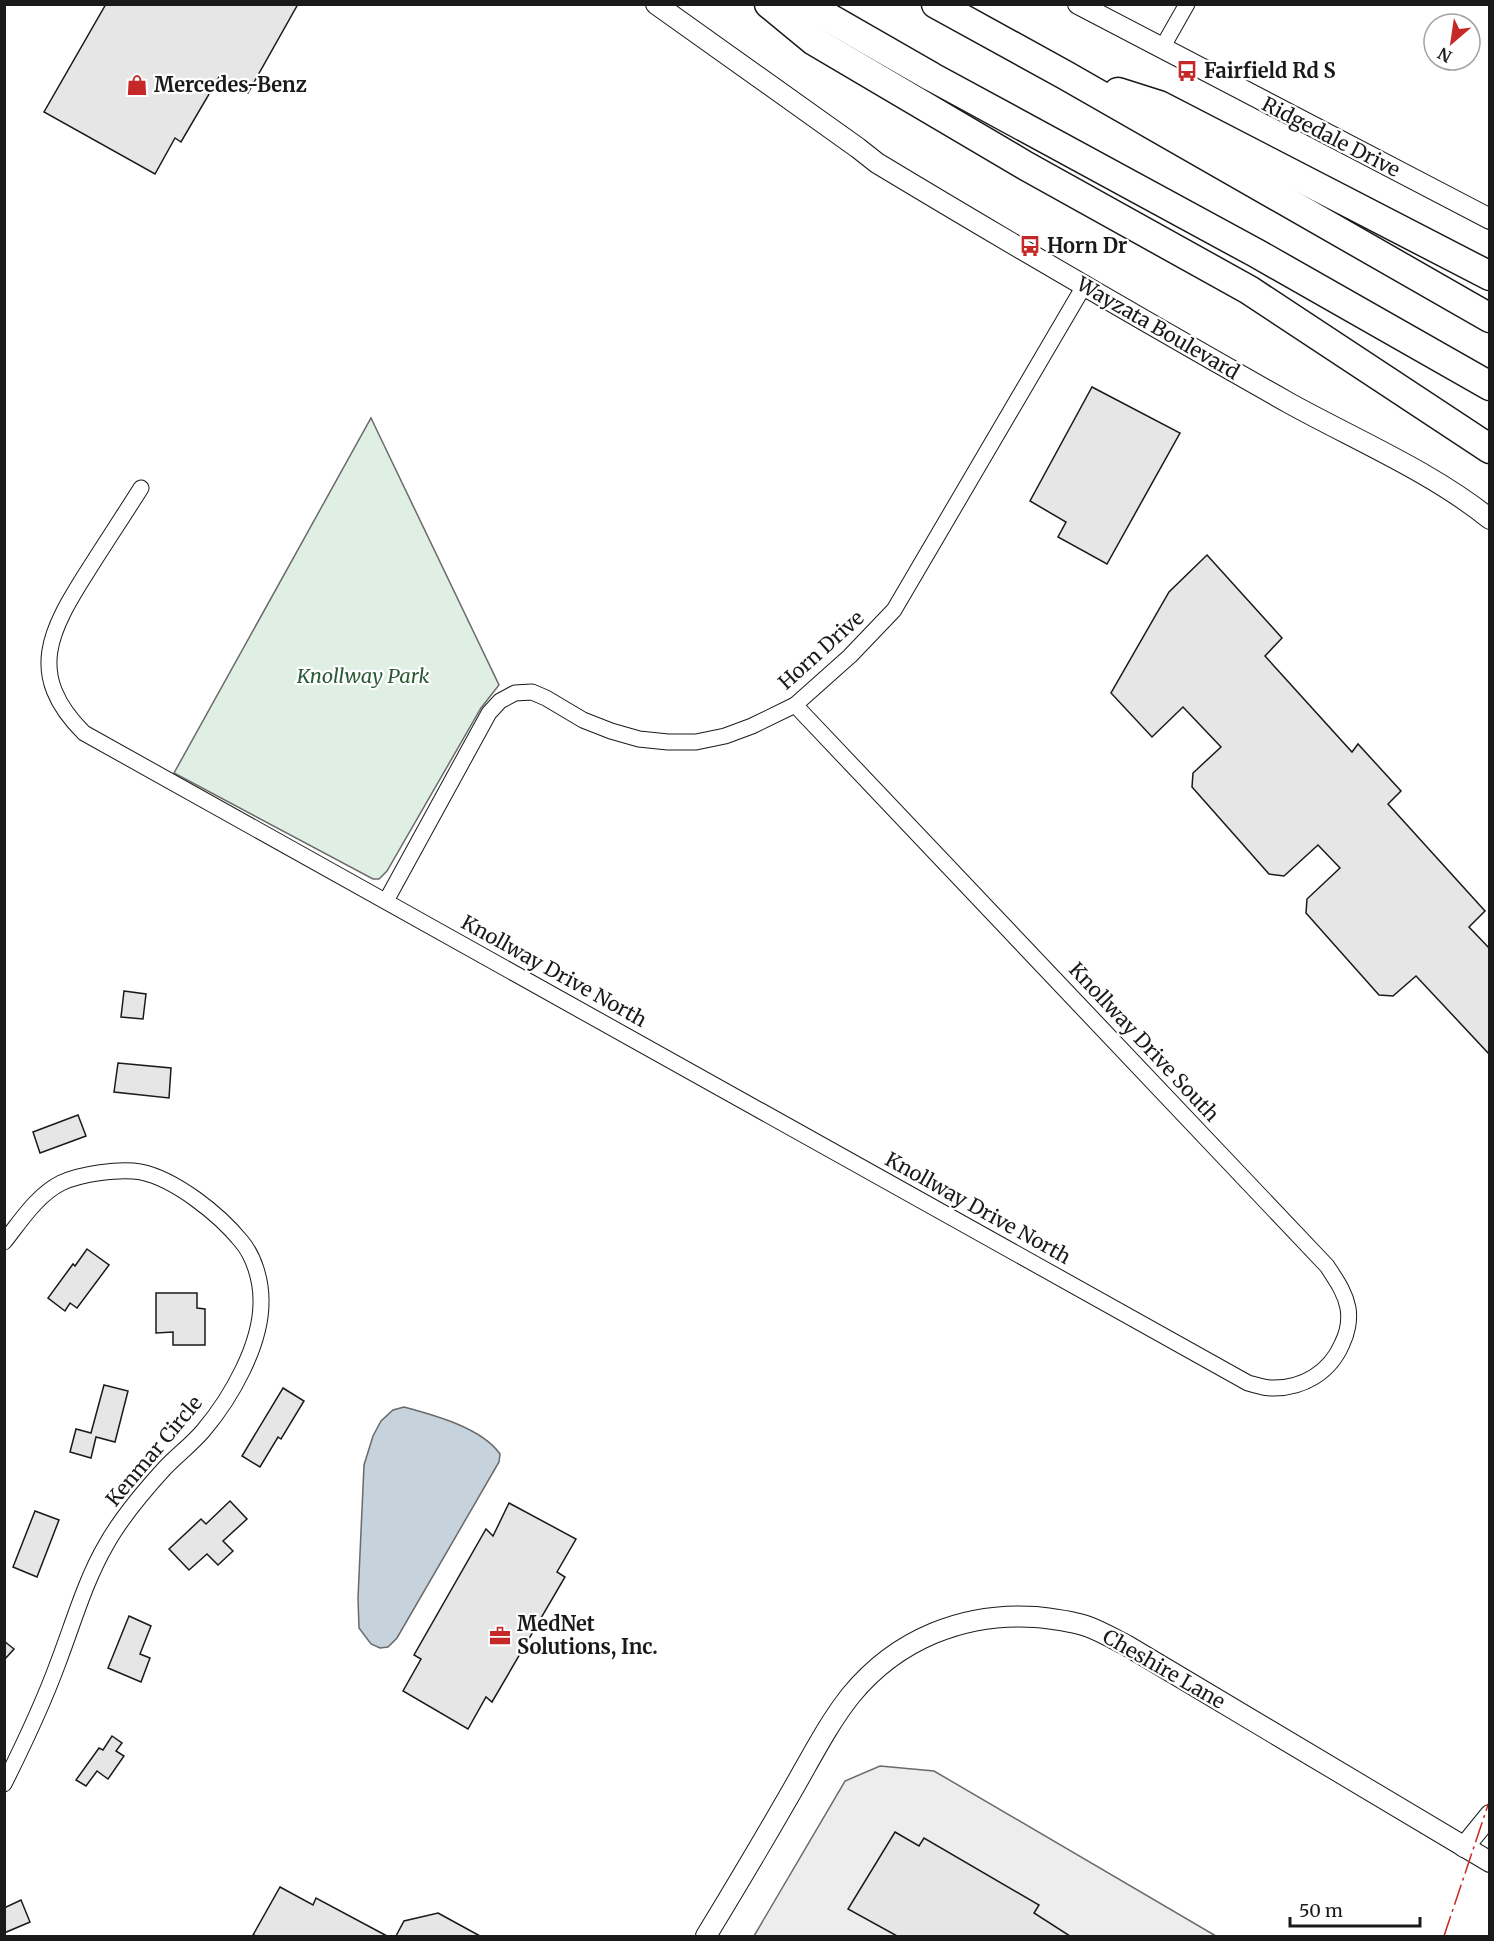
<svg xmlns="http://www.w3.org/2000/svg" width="1494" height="1941" font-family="Merriweather,serif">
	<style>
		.green { fill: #e0efe3; stroke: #6a6a6a; stroke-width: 1.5 }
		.parking { fill: #ededed; stroke: #6a6a6a; stroke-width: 1.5 }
		.water { fill: #c6d2dc; stroke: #6a6a6a; stroke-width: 1.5 }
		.building { fill: #e6e6e6; stroke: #1a1a1a; stroke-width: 1.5 }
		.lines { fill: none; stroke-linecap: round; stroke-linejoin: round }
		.minor-casing { stroke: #1a1a1a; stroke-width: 17 }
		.tertiary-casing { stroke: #1a1a1a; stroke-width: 22 }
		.motorway-casing { stroke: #1a1a1a; stroke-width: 31 }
		.minor { stroke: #fff; stroke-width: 15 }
		.tertiary { stroke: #fff; stroke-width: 20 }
		.motorway { stroke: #fff; stroke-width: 28 }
		.power { stroke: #c62828; stroke-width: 1.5; stroke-dasharray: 21 4.5 3 4.5; stroke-linecap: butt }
		.labels { text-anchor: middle; stroke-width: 4.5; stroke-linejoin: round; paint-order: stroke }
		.poi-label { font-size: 20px; font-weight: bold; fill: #1a1a1a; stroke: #fff; text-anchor: start }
		.street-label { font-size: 20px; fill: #1a1a1a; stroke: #fff }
		.park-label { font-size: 20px; font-style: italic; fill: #2b5a34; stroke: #fff }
	</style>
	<rect width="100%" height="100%" fill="#fff"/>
	<path class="green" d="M371 418 499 685 481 708 387 871 379 879H373L174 773Z"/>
	<path class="parking" d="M880 1766 934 1771 1216 1936H754L845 1781Z"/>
	<path class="water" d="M404 1407C434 1415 482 1428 500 1454L499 1462 397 1638 388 1647 380 1648 371 1644 359 1628 358 1598 364 1465 373 1436 381 1421 393 1410Z"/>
	<g class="building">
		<path d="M106 4H298L248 93 219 77 181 142 175 138 155 174 44 112Z"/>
		<path d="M1092 387 1180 433 1107 564 1058 537 1066 522 1030 501Z"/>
		<path d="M1207 555 1282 638 1265 656 1352 752 1358 744 1401 791 1388 804 1485 911 1469 927 1490 949V1055L1416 976 1393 996 1379 995 1306 913 1307 899 1340 868 1318 845 1284 876 1269 874 1192 787 1193 773 1221 747 1183 707 1152 737 1111 693 1169 592Z"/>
		<path d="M124 991 146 994 143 1019 121 1017Z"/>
		<path d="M118 1063 171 1068 169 1098 114 1092Z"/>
		<path d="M78 1115 86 1136 40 1153 33 1132Z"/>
		<path d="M87 1249 109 1265 77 1308 70 1303 65 1311 48 1298 73 1264 75 1266Z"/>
		<path d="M156 1293H197V1308L205 1309V1345H173V1332L156 1333Z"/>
		<path d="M104 1385 128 1391 115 1442 96 1437 91 1458 70 1452 76 1429 91 1433Z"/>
		<path d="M283 1388 304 1401 281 1439 278 1437 260 1467 242 1456Z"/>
		<path d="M230 1501 247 1519 223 1541 233 1551 218 1565 207 1554 189 1570 169 1549 201 1519 206 1524Z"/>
		<path d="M509 1503 576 1539 557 1572 565 1577 492 1702 486 1697 468 1729 403 1691 421 1659 414 1655 486 1529 493 1536Z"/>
		<path d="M35 1511 59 1520 37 1577 13 1567Z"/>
		<path d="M129 1616 151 1626 140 1654 150 1658 141 1682 108 1668Z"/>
		<path d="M4 1641 14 1649 4 1660Z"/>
		<path d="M112 1736 122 1743 116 1751 124 1756 108 1779 97 1771 86 1786 76 1780 99 1748 103 1750Z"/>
		<path d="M895 1832 919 1846 924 1838 1039 1905 1034 1913 1070 1936H897L848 1909Z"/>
		<path d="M280 1887 313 1905 316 1898 387 1936H257L253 1935Z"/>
		<path d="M21 1900 30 1922 4 1933V1908Z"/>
		<path d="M438 1913 480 1936H396L404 1921Z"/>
	</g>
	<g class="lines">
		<defs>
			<g id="minor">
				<path d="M1162 48 1187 4"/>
				<path d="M141 488C124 515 106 542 89 569 50 630 25 674 84 733L1248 1383C1256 1385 1264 1388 1271 1388 1303 1389 1330 1372 1342 1344 1347 1334 1350 1320 1348 1308 1345 1292 1336 1280 1327 1266L795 705"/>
				<path d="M386 901 489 713 500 701 515 693 532 692 546 698 583 720 611 731 639 739 668 742H696L725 736 752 726 795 705 850 656 894 610 1084 286"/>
				<path d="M4 1242C20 1222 37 1195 61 1183 80 1174 120 1168 141 1172 175 1179 219 1214 241 1241 254 1256 261 1280 261 1300 262 1344 231 1398 203 1431 191 1445 176 1456 164 1469 143 1492 121 1518 106 1545 85 1581 73 1624 58 1663 43 1704 24 1744 4 1784"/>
			</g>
			<g id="tertiary">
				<path d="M656 4 858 148 877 163C1013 245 1151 325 1289 403 1354 439 1432 472 1490 519"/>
				<path d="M1078 4 1490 219"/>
				<path d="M1464 1847 1490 1815"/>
				<path d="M706 1936C734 1890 762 1843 789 1796 809 1762 827 1725 851 1695 897 1639 964 1612 1036 1617 1053 1619 1073 1621 1089 1627 1102 1632 1114 1639 1126 1645L1490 1862"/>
			</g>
			<g id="motorway">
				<path d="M769 4 814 41 1026 166 1249 290 1490 449"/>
				<path d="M805 4 932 77 1256 253 1490 386"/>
				<path d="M936 4 1065 75 1490 318"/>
				<path d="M1118 92 1159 105 1490 276"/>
			</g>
		</defs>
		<use href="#minor" class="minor-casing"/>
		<use href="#tertiary" class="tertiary-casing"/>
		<use href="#motorway" class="motorway-casing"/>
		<use href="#minor" class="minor"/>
		<use href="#tertiary" class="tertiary"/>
		<use href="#motorway" class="motorway"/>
		<path class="power" d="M1444 1936 1490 1799"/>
	</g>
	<defs>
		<symbol id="bus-bare" viewBox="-9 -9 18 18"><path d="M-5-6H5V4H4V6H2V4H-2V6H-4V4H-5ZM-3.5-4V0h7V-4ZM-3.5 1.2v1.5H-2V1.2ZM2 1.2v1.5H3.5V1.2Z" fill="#c62828" stroke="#fff" stroke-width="2.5" paint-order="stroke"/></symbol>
		<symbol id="shop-bare" viewBox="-9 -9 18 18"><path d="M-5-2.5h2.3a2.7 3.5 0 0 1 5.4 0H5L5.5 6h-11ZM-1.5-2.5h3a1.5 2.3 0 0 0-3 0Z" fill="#c62828" stroke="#fff" stroke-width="2.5" paint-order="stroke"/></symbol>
		<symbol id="office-bare" viewBox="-9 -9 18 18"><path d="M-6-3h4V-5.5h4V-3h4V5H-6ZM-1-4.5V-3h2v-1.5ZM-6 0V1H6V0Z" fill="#c62828" stroke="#fff" stroke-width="2.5" paint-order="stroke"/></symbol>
	</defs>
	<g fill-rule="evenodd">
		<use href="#bus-bare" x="1172" y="56" width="30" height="30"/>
		<use href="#shop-bare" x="122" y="70" width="30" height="30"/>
		<use href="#bus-bare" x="1015" y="231" width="30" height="30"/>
		<use href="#office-bare" x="485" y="1621" width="30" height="30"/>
	</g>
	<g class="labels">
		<g class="poi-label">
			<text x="1204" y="78">Fairfield Rd S</text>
			<text x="154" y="92">Mercedes-Benz</text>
			<text x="1047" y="253">Horn Dr</text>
			<text x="517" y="1631">MedNet<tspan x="517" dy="23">Solutions, Inc.</tspan></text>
		</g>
		<g class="street-label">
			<text transform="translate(1331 137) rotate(27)" y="7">Ridgedale Drive</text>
			<text transform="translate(1158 328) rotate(30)" y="7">Wayzata Boulevard</text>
			<text transform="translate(821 650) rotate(-42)" y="7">Horn Drive</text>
			<text transform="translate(554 971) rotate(29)" y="7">Knollway Drive North</text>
			<text transform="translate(1144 1042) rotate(47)" y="7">Knollway Drive South</text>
			<text transform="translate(978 1208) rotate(29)" y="7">Knollway Drive North</text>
			<text transform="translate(154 1451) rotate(-50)" y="7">Kenmar Circle</text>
			<text transform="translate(1164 1669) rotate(30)" y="7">Cheshire Lane</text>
		</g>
		<g class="park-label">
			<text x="363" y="683">Knollway Park</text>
		</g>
	</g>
	<rect width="1494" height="1941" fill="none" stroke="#1a1a1a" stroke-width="12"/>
	<g transform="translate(1452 42) rotate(209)"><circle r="28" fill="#ffffff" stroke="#a3a3a3" stroke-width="1.5"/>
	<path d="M0-4.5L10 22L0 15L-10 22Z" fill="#c62828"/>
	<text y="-9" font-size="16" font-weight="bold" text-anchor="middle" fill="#1a1a1a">N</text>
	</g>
	<path d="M1290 1917v9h130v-9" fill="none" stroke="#1a1a1a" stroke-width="3"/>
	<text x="1299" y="1917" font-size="18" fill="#1a1a1a" stroke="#ffffff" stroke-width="4.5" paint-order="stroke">50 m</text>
</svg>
